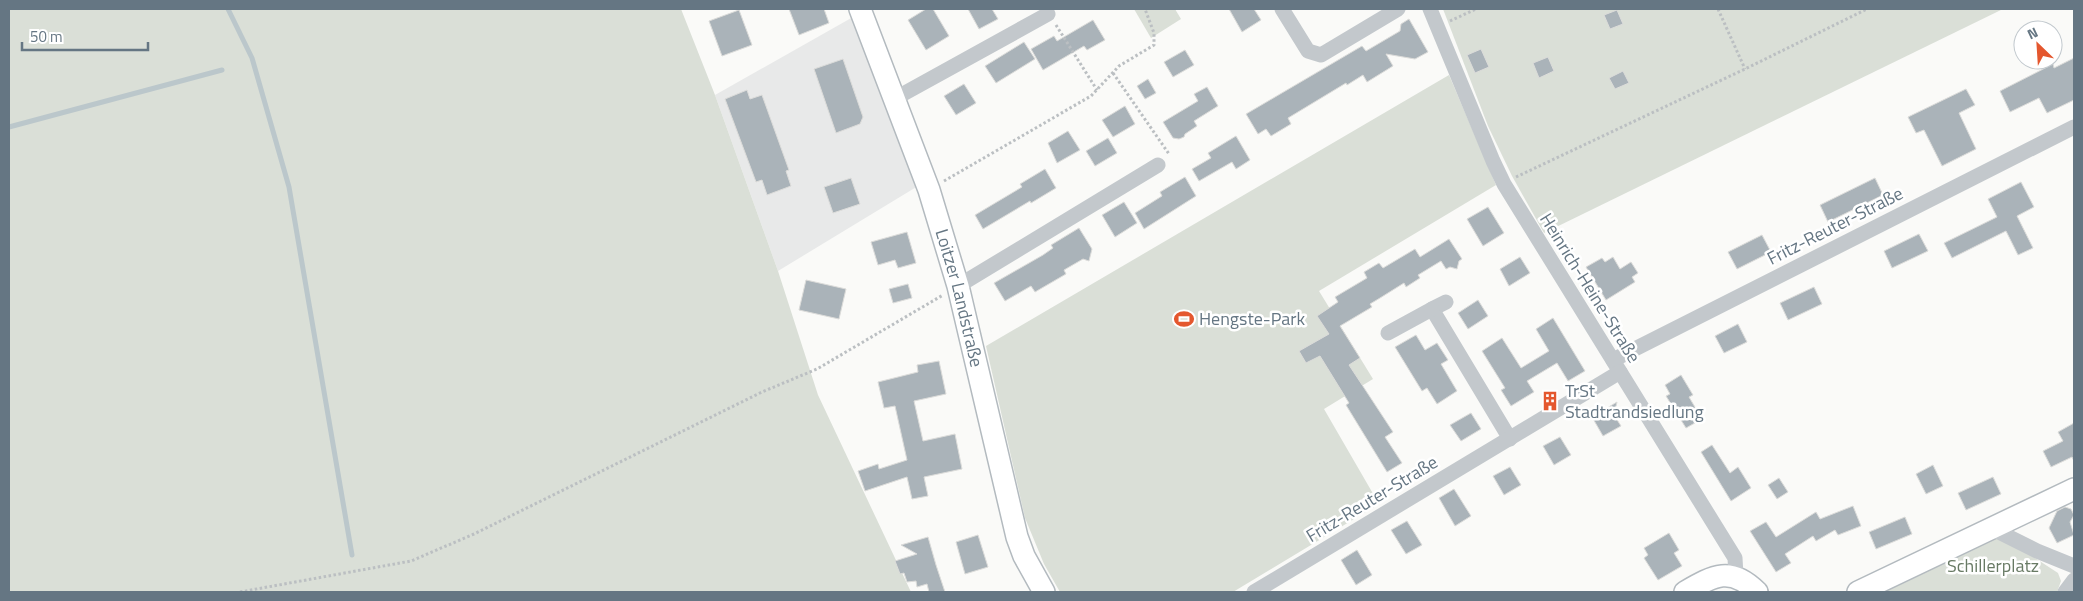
<svg xmlns="http://www.w3.org/2000/svg" width="2083" height="601" font-family="'Titillium Web',sans-serif">
	<style>
		.built { fill: #e8e9e9 }
		.green { fill: #dadfd7 }
		.lines { fill: none; stroke-linecap: round; stroke-linejoin: round }
		.stream { stroke: #bbc7cb; stroke-width: 5 }
		.building { fill: #aab3b9; stroke: #dcdcda }
		.secondary-casing { stroke: #b3babf; stroke-width: 24 }
		.path { stroke: #bbbfc2; stroke-width: 3; stroke-dasharray: 2.5 2.5; stroke-linecap: butt }
		.street { stroke: #c3c8cc; stroke-width: 15 }
		.secondary { stroke: #fff; stroke-width: 21 }
		.labels { text-anchor: middle; stroke-width: 5; stroke-linejoin: round; paint-order: stroke }
		.street-label { font-size: 18px; fill: #657683; stroke: #fff }
		.poi-label { font-size: 18px; fill: #657683; stroke: #fff; text-anchor: start }
		.park-label { font-size: 18px; fill: #687a64; stroke: #fff }
	</style>
	<rect width="100%" height="100%" fill="#fafaf8"/>
	<path class="built" d="M853 17 918 186 778 271 715 95Z"/>
	<g class="green">
		<path d="M9 9H681L715 95 778 271 818 395 911 592H9Z"/>
		<path d="M1134 9H1175L1181 19 1151 38Z"/>
		<path d="M1443 9H2003L1544 233 1512 176 1488 126Z"/>
		<path d="M1449 75 1496 185 1319 291 1373 379 1324 409 1379 504 1233 592H1060L1044 564 1025 518 986 346Z"/>
		<path d="M1993 536 2029 554 2058 573 2061 581 2057 592H1876Z"/>
	</g>
	<g class="lines">
		<g class="stream">
			<path d="M228 9 252 58 289 187 352 555"/>
			<path d="M9 127 222 70"/>
		</g>
	</g>
	<g class="building">
		<path d="M789 9H824L829 23 799 35Z"/>
		<path d="M926 9H933L949 36 926 50 908 20Z"/>
		<path d="M968 9H992L998 19 979 29Z"/>
		<path d="M1229 9H1254L1261 20 1242 32Z"/>
		<path d="M739 10 752 45 722 56 709 21Z"/>
		<path d="M1617 10 1623 24 1610 29 1604 15Z"/>
		<path d="M1409 19 1428 52 1415 59 1386 54 1393 66 1367 82 1363 75 1347 85 1346 83 1288 118 1291 124 1271 136 1266 129 1258 134 1246 114 1362 46 1366 51 1400 31 1401 24Z"/>
		<path d="M1093 20 1105 40 1087 50 1084 46 1043 70 1031 49 1054 36 1057 41Z"/>
		<path d="M1024 42 1035 59 996 83 985 66Z"/>
		<path d="M1481 49 1489 67 1475 73 1467 55Z"/>
		<path d="M1185 50 1194 65 1173 77 1164 62Z"/>
		<path d="M1548 57 1554 71 1539 78 1533 63Z"/>
		<path d="M2074 58V100L2047 113 2039 98 2010 112 2000 91 2053 64 2054 68Z"/>
		<path d="M843 59 863 117 860 124 836 133 814 69Z"/>
		<path d="M1623 71 1629 83 1615 89 1609 78Z"/>
		<path d="M1148 79 1156 93 1145 99 1137 86Z"/>
		<path d="M964 84 976 103 956 115 944 96Z"/>
		<path d="M1207 87 1218 106 1194 121 1197 126 1185 134 1184 137 1179 139 1173 138 1163 122 1198 101 1194 94Z"/>
		<path d="M1966 89 1975 105 1959 113 1976 149 1942 166 1924 130 1916 133 1908 117Z"/>
		<path d="M747 90 750 99 762 95 789 170 786 171 791 186 767 195 762 180 756 182 725 99Z"/>
		<path d="M1125 106 1135 124 1113 137 1102 120Z"/>
		<path d="M1068 131 1080 150 1057 163 1048 143Z"/>
		<path d="M1236 136 1250 160 1236 169 1232 162 1199 181 1192 169 1211 158 1208 153Z"/>
		<path d="M1108 138 1117 153 1095 166 1086 151Z"/>
		<path d="M1045 169 1056 188 1031 203 1030 201 983 229 975 215 1022 187 1020 184Z"/>
		<path d="M1185 177 1196 196 1144 229 1135 213 1162 196 1160 192Z"/>
		<path d="M851 178 860 204 833 213 824 187Z"/>
		<path d="M1875 178 1883 195 1828 222 1820 205Z"/>
		<path d="M2021 182 2034 207 2017 216 2033 248 2018 255 2006 231 1952 258 1944 243 1997 217 1988 199Z"/>
		<path d="M1124 202 1137 223 1115 237 1102 215Z"/>
		<path d="M1488 207 1504 233 1483 246 1467 219Z"/>
		<path d="M1079 228 1092 249 1089 261 1083 259 1064 270 1066 274 1035 292 1031 286 1005 301 994 283 1043 255 1053 248 1051 245Z"/>
		<path d="M907 232 916 263 898 268 895 260 878 265 871 242Z"/>
		<path d="M1919 234 1928 251 1892 268 1884 251Z"/>
		<path d="M1762 235 1771 252 1737 269 1728 252Z"/>
		<path d="M1449 239 1462 259 1459 261 1457 269 1450 267 1446 269 1441 261 1418 275 1420 278 1406 287 1404 283 1380 298 1370 304 1372 307 1340 326 1360 358 1349 365 1393 432 1385 437 1402 463 1387 472 1346 405 1349 403 1320 356 1306 363 1299 351 1329 334 1317 316 1338 302 1335 297 1367 278 1364 272 1379 263 1383 268 1415 249 1420 257Z"/>
		<path d="M1520 257 1530 273 1509 286 1500 269Z"/>
		<path d="M1613 257 1620 269 1631 262 1638 273 1632 277 1635 282 1606 300 1586 267 1602 258 1605 262Z"/>
		<path d="M806 280 846 289 839 319 799 310Z"/>
		<path d="M908 284 912 298 893 303 889 289Z"/>
		<path d="M1814 287 1822 304 1788 320 1780 303Z"/>
		<path d="M1478 300 1488 316 1468 329 1458 313Z"/>
		<path d="M1553 318 1585 371 1568 381 1557 363 1527 381 1534 392 1511 406 1501 390 1505 388 1482 351 1502 338 1521 368 1549 351 1536 329Z"/>
		<path d="M1738 324 1747 342 1724 353 1715 336Z"/>
		<path d="M1416 335 1425 350 1437 343 1448 360 1441 364 1457 391 1437 404 1427 388 1422 391 1395 347Z"/>
		<path d="M939 361 946 394 914 401 923 441 955 434 962 469 924 477 928 496 912 499 907 477 865 491 858 471 878 464 879 469 907 460 895 406 884 408 878 382 918 372 917 365Z"/>
		<path d="M1681 375 1693 395 1689 397 1702 419 1686 428 1666 396 1670 394 1665 385Z"/>
		<path d="M1617 402 1614 415 1621 426 1603 436 1592 417Z"/>
		<path d="M1471 413 1481 429 1461 441 1450 425Z"/>
		<path d="M2074 423V461L2072 457 2051 467 2043 451 2063 441 2058 432Z"/>
		<path d="M1560 437 1571 455 1554 465 1543 446Z"/>
		<path d="M1712 445 1730 473 1738 467 1751 488 1731 501 1701 452Z"/>
		<path d="M1933 465 1943 486 1926 494 1916 474Z"/>
		<path d="M1510 467 1521 485 1504 495 1493 476Z"/>
		<path d="M1993 477 2001 494 1966 510 1958 493Z"/>
		<path d="M1779 478 1788 492 1777 499 1768 485Z"/>
		<path d="M1454 489 1471 516 1455 526 1439 498Z"/>
		<path d="M1853 506 1861 526 1838 535 1835 530 1816 541 1813 536 1785 554 1791 563 1776 572 1750 531 1766 522 1776 537 1816 512 1820 519Z"/>
		<path d="M2065 507 2071 509 2074 515 2070 522 2074 535 2057 543 2049 528 2057 511Z"/>
		<path d="M1905 517 1912 534 1876 549 1869 532Z"/>
		<path d="M1407 521 1422 545 1406 554 1391 530Z"/>
		<path d="M1669 533 1679 550 1674 553 1682 566 1658 580 1644 558 1648 555 1644 548Z"/>
		<path d="M978 535 988 567 965 574 956 542Z"/>
		<path d="M928 537 936 565 945 592H929L927 584 917 587 916 581 907 582 904 573 900 574 895 561 917 554 901 545Z"/>
		<path d="M1357 550 1372 575 1356 585 1341 560Z"/>
	</g>
	<g class="lines">
		<defs>
			<g id="secondary">
				<path id="s1" d="M860 9 929 190 958 286 1017 537 1024 556 1044 592"/>
				<path d="M1685 592C1714 575 1731 566 1757 592"/>
				<path d="M1858 592 2074 489"/>
			</g>
		</defs>
		<use href="#secondary" class="secondary-casing"/>
		<g class="path">
			<path d="M1718 9 1745 69"/>
			<path d="M1450 21 1476 9"/>
			<path d="M1056 25 1097 90"/>
			<path d="M1113 73 1169 154"/>
			<path d="M1516 177 1745 69 1867 9"/>
			<path d="M944 181 1091 96 1119 66 1154 45V33L1145 9"/>
			<path d="M240 592 411 561 474 534 762 392 817 369 943 295"/>
		</g>
		<g class="street">
			<path d="M1282 9 1308 51 1321 55 1398 9"/>
			<path d="M1430 9 1493 161 1504 184 1735 558 1736 576"/>
			<path d="M894 99 1048 14"/>
			<path d="M958 286 1158 165"/>
			<path d="M1446 302 1432 309 1510 439"/>
			<path d="M1388 333 1432 309"/>
			<path d="M1613 360 2074 127"/>
			<path d="M1993 529 2037 551 2074 566"/>
			<path d="M1254 592 1620 372"/>
			<path d="M2065 592 2074 580"/>
		</g>
		<use href="#secondary" class="secondary"/>
	</g>
	<defs>
		<symbol id="stadium-bare" viewBox="-9 -9 18 18"><path d="M0-5a6.5 5 0 1 0 0 10a6.5 5 0 1 0 0-10ZM-3.5-1.8h7v3.6h-7Z" fill="#e4572e" stroke="#fff" stroke-width="2.5" paint-order="stroke"/></symbol>
		<symbol id="building-bare" viewBox="-9 -9 18 18"><path d="M-4-6H4V6H1V3H-1V6H-4ZM-2.5-4.3h1.7v1.8h-1.7ZM.8-4.3h1.7v1.8H.8ZM-2.5-1h1.7V.8h-1.7ZM.8-1h1.7V.8H.8Z" fill="#e4572e" stroke="#fff" stroke-width="2.5" paint-order="stroke"/></symbol>
	</defs>
	<g fill-rule="evenodd">
		<use href="#stadium-bare" x="1170" y="305" width="28" height="28"/>
		<use href="#building-bare" x="1536" y="387" width="28" height="28"/>
	</g>
	<g class="labels">
		<g class="street-label">
			<text transform="translate(1835 226) rotate(-27)" y="6">Fritz-Reuter-Straße</text>
			<text transform="translate(1590 288) rotate(58)" y="6">Heinrich-Heine-Straße</text>
			<text dy="6" stroke="none"><textPath href="#s1" startOffset="306">Loitzer Landstraße</textPath></text>
			<text transform="translate(1372 499) rotate(-31)" y="6">Fritz-Reuter-Straße</text>
		</g>
		<g class="poi-label">
			<text x="1199" y="325">Hengste-Park</text>
			<text x="1565" y="397">TrSt<tspan x="1565" dy="21">Stadtrandsiedlung</tspan></text>
		</g>
		<g class="park-label">
			<text x="1993" y="572">Schillerplatz</text>
		</g>
	</g>
	<rect width="2083" height="601" fill="none" stroke="#657683" stroke-width="20"/>
	<g transform="translate(2038 45) rotate(335)"><circle r="24" fill="#ffffff" stroke="#c1c8cd"/>
	<path d="M0-4L9 19L0 12L-9 19Z" fill="#e4572e"/>
	<text y="-8" font-size="14" font-weight="bold" text-anchor="middle" fill="#657683">N</text>
	</g>
	<path d="M22 42v8h126v-8" fill="none" stroke="#657683" stroke-width="2.5"/>
	<text x="30" y="42" font-size="15" fill="#657683" stroke="#ffffff" stroke-width="4" paint-order="stroke">50 m</text>
</svg>
